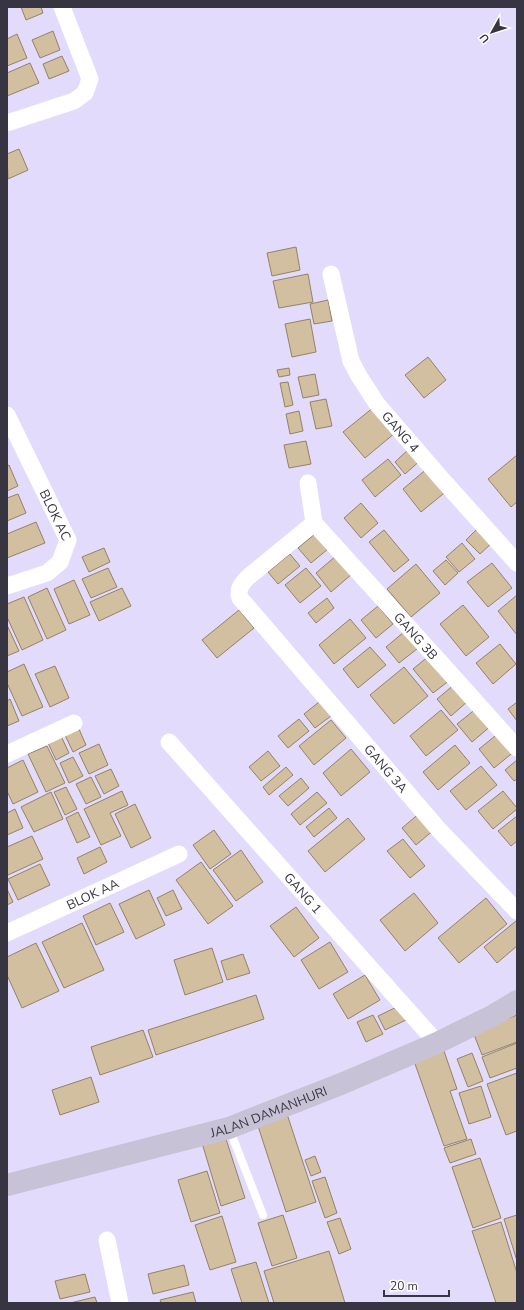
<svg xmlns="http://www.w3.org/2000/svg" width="524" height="1310" font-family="'Nunito Sans',sans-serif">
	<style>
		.building { fill: #d1bfa0; stroke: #948266 }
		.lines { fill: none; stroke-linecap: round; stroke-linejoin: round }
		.lane { stroke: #fff; stroke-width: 8 }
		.street { stroke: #fff; stroke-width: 17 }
		.secondary { stroke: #c8c2d6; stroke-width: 22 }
		.labels { text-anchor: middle; stroke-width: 3; stroke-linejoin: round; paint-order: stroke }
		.street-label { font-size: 13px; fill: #383542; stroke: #fff }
	</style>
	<rect width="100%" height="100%" fill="#e2dbfc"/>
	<g class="building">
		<path d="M21 7H41L43 13 26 20Z"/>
		<path d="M53 31 60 50 40 58 32 40Z"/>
		<path d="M17 34 27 58 7 66V39Z"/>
		<path d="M62 56 69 71 49 79 43 64Z"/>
		<path d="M30 63 39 83 7 96V73Z"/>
		<path d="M19 149 28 170 8 179 7 154Z"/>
		<path d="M296 247 300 270 272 276 267 253Z"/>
		<path d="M308 274 313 302 279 308 273 281Z"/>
		<path d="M328 300 332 321 314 324 310 304Z"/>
		<path d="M310 319 316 352 292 357 285 324Z"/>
		<path d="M428 357 446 380 424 398 405 375Z"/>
		<path d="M289 368 290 375 279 377 277 370Z"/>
		<path d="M315 374 319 395 303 398 298 377Z"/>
		<path d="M288 382 293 405 285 407 280 383Z"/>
		<path d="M326 399 332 426 316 429 310 402Z"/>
		<path d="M374 407 395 433 365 458 343 432Z"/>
		<path d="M299 411 303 431 290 434 286 414Z"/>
		<path d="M306 441 311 464 289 468 284 445Z"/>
		<path d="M411 447 422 459 405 474 395 462Z"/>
		<path d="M517 455V502L511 507 488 479Z"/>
		<path d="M388 459 401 475 375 497 362 480Z"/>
		<path d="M9 465 18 486 7 491V466Z"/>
		<path d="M429 467 448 490 421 512 403 489Z"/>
		<path d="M18 494 26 513 7 521V498Z"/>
		<path d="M361 503 378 523 361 538 344 518Z"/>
		<path d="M36 522 45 543 7 558V534Z"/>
		<path d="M479 527 493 542 480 554 466 540Z"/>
		<path d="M384 530 409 560 394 572 369 542Z"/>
		<path d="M315 534 328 549 311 563 298 548Z"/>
		<path d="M462 543 475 559 459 572 446 557Z"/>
		<path d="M104 548 110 562 89 572 82 557Z"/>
		<path d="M290 554 300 566 278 584 268 572Z"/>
		<path d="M337 555 352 574 331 592 316 573Z"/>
		<path d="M446 560 458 573 445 585 433 571Z"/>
		<path d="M492 563 512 588 488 607 467 582Z"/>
		<path d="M416 564 440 593 411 617 387 589Z"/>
		<path d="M108 568 117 587 91 598 82 579Z"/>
		<path d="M306 568 321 586 300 603 285 585Z"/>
		<path d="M74 580 90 615 69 624 54 589Z"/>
		<path d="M47 588 66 630 47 639 28 597Z"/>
		<path d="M122 588 131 606 99 621 90 602Z"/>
		<path d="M517 595V635L498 611Z"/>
		<path d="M24 597 43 640 22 650 7 617V604Z"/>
		<path d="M327 598 334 608 316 623 308 613Z"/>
		<path d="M463 605 489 637 466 656 440 624Z"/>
		<path d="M378 606 393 624 376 638 361 620Z"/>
		<path d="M239 610 254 628 217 658 202 640Z"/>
		<path d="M350 619 366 638 334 664 319 645Z"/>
		<path d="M7 625 19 651 7 656Z"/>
		<path d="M404 632 417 649 399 663 386 647Z"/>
		<path d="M500 644 516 664 493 684 476 663Z"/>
		<path d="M370 647 386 665 358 688 343 669Z"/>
		<path d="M430 655 450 680 433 693 413 669Z"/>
		<path d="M24 664 43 707 22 716 7 683V672Z"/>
		<path d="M55 666 69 698 50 707 35 674Z"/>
		<path d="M404 667 428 696 394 724 370 695Z"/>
		<path d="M455 684 468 701 451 716 437 699Z"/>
		<path d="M10 699 19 721 7 726V701Z"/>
		<path d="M319 702 331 716 315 728 304 714Z"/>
		<path d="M517 702V721L508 709Z"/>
		<path d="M477 708 492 725 472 742 457 724Z"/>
		<path d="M441 710 458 730 426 756 410 736Z"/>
		<path d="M299 719 309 731 288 748 278 736Z"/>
		<path d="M331 720 346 738 314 765 299 746Z"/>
		<path d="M79 729 86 745 73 752 65 735Z"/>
		<path d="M500 732 515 751 494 768 479 749Z"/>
		<path d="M61 736 69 753 56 760 48 743Z"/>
		<path d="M99 744 108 765 89 774 79 753Z"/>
		<path d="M455 745 470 763 438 790 423 772Z"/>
		<path d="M47 746 65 783 46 792 28 754Z"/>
		<path d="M351 749 370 772 341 796 323 773Z"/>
		<path d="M268 751 280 766 261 781 249 767Z"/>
		<path d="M73 757 83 776 69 783 60 763Z"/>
		<path d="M23 760 38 792 13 804 7 791V768Z"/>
		<path d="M517 760V779L514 781 505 770Z"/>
		<path d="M481 766 497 785 466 810 450 791Z"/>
		<path d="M286 767 293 775 269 795 263 787Z"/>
		<path d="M111 769 119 786 104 794 95 776Z"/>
		<path d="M91 777 101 797 86 804 76 784Z"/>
		<path d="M301 778 309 788 288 806 279 796Z"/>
		<path d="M66 787 77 809 65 815 54 792Z"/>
		<path d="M122 791 128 805 110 813 121 836 101 845 84 809Z"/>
		<path d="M503 791 517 808V809L493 829 478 811Z"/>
		<path d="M51 792 63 819 34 832 21 807Z"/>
		<path d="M317 792 327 803 300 825 291 814Z"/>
		<path d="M135 804 151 838 131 848 115 814Z"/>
		<path d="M329 808 337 818 314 837 306 827Z"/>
		<path d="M15 809 23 828 7 835V813Z"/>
		<path d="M78 812 90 837 77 843 66 818Z"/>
		<path d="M421 812 435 829 416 845 402 828Z"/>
		<path d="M517 816V841L511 846 498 831Z"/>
		<path d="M348 818 365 839 325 872 308 851Z"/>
		<path d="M214 830 231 854 210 869 193 845Z"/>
		<path d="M32 836 43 859 8 875 7 873V847Z"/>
		<path d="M403 839 425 866 410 878 387 851Z"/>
		<path d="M100 847 107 862 84 874 77 858Z"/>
		<path d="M241 850 263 882 236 901 213 870Z"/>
		<path d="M201 862 233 906 208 924 176 880Z"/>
		<path d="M40 864 50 885 18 900 8 879Z"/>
		<path d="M7 889 13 902 7 905Z"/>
		<path d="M149 890 165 925 136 939 119 904Z"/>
		<path d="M173 890 182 909 166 916 157 898Z"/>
		<path d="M414 893 438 923 405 951 380 920Z"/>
		<path d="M486 898 507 924 459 963 438 938Z"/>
		<path d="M110 903 124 932 96 945 83 916Z"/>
		<path d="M296 907 319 938 294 957 270 926Z"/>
		<path d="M516 921 517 923V946L497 963 484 947Z"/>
		<path d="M82 923 104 970 64 988 42 942Z"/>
		<path d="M330 942 348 972 319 989 301 960Z"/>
		<path d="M36 943 59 991 22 1008 7 975V957Z"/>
		<path d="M212 948 223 982 185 995 174 960Z"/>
		<path d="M243 954 250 973 227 980 221 961Z"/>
		<path d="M365 975 380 1000 348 1019 333 994Z"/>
		<path d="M256 995 264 1019 156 1055 148 1030Z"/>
		<path d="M401 1005 408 1019 385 1030 378 1016Z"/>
		<path d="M373 1015 383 1034 366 1042 357 1022Z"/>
		<path d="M517 1015V1042L482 1055 473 1032Z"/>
		<path d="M143 1030 153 1057 100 1075 91 1047Z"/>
		<path d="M517 1043V1068L490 1078 482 1057Z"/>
		<path d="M444 1051 457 1089 450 1091 467 1139 444 1146 414 1061Z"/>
		<path d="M472 1053 483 1081 468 1087 457 1059Z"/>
		<path d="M517 1073V1131L506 1135 487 1084Z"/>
		<path d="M91 1077 99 1102 60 1115 52 1090Z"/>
		<path d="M481 1086 491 1117 469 1124 459 1093Z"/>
		<path d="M287 1114 316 1202 286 1212 257 1123Z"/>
		<path d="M225 1136 245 1198 221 1206 202 1143Z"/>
		<path d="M471 1139 476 1154 450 1163 444 1148Z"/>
		<path d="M315 1156 321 1172 311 1176 305 1160Z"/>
		<path d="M480 1158 501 1218 473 1228 452 1167Z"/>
		<path d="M207 1171 220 1213 191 1222 178 1180Z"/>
		<path d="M325 1177 337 1213 325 1218 312 1181Z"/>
		<path d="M283 1215 297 1258 272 1266 258 1223Z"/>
		<path d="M517 1215V1261L504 1219Z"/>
		<path d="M222 1216 236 1262 210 1270 195 1225Z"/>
		<path d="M340 1218 351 1249 339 1254 327 1222Z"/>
		<path d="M501 1222 517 1273V1303H496L472 1231Z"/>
		<path d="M329 1251 345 1303H274L264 1271Z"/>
		<path d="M256 1262 269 1303H242L231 1269Z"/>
		<path d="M184 1265 189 1285 153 1294 148 1274Z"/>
		<path d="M85 1274 90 1292 60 1299 55 1281Z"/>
		<path d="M193 1292 196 1303H161L160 1300Z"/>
		<path d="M95 1297 97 1303H70Z"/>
	</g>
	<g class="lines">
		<path class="lane" d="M229 1128 263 1215"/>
		<g class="street">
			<path d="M7 123 74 101 85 93 90 79 62 7"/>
			<path id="s1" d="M331 274 351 361 359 376 377 404 440 477 517 563"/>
			<path id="s2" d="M7 415 68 540 60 562 47 573 7 586"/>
			<path id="s3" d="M308 483 314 523 247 578C241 585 237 589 240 598L440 831 517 911"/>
			<path id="s4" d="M314 523 449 672 517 748"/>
			<path id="s5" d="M169 742 437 1043"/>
			<path d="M7 754 74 723"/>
			<path id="s6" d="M7 933 179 854"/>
			<path d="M107 1240 120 1303"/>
		</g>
		<path class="secondary" id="s7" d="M7 1185 229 1128 341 1084 437 1043 494 1015 517 1001"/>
	</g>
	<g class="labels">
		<g class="street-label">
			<text dy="5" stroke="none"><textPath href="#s1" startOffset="176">GANG 4</textPath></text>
			<text dy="5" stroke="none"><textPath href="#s2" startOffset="111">BLOK AC</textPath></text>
			<text dy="5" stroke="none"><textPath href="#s4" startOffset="152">GANG 3B</textPath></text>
			<text dy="5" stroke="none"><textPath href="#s3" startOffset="374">GANG 3A</textPath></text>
			<text dy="5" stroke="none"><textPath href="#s5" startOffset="202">GANG 1</textPath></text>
			<text dy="5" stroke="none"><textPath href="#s6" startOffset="94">BLOK AA</textPath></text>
			<text dy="5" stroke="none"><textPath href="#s7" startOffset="272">JALAN DAMANHURI</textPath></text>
		</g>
	</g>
	<rect width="524" height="1310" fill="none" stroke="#383542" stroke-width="16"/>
	<g transform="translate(492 32) rotate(231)" stroke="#ffffff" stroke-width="3" paint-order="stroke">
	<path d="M0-3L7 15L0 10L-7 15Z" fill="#383542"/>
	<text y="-6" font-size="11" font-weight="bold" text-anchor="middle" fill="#383542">U</text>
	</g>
	<path d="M384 1290v6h65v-6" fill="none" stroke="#383542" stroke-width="2"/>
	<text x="390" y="1290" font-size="12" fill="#383542" stroke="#ffffff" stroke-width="3" paint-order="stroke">20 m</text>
</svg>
